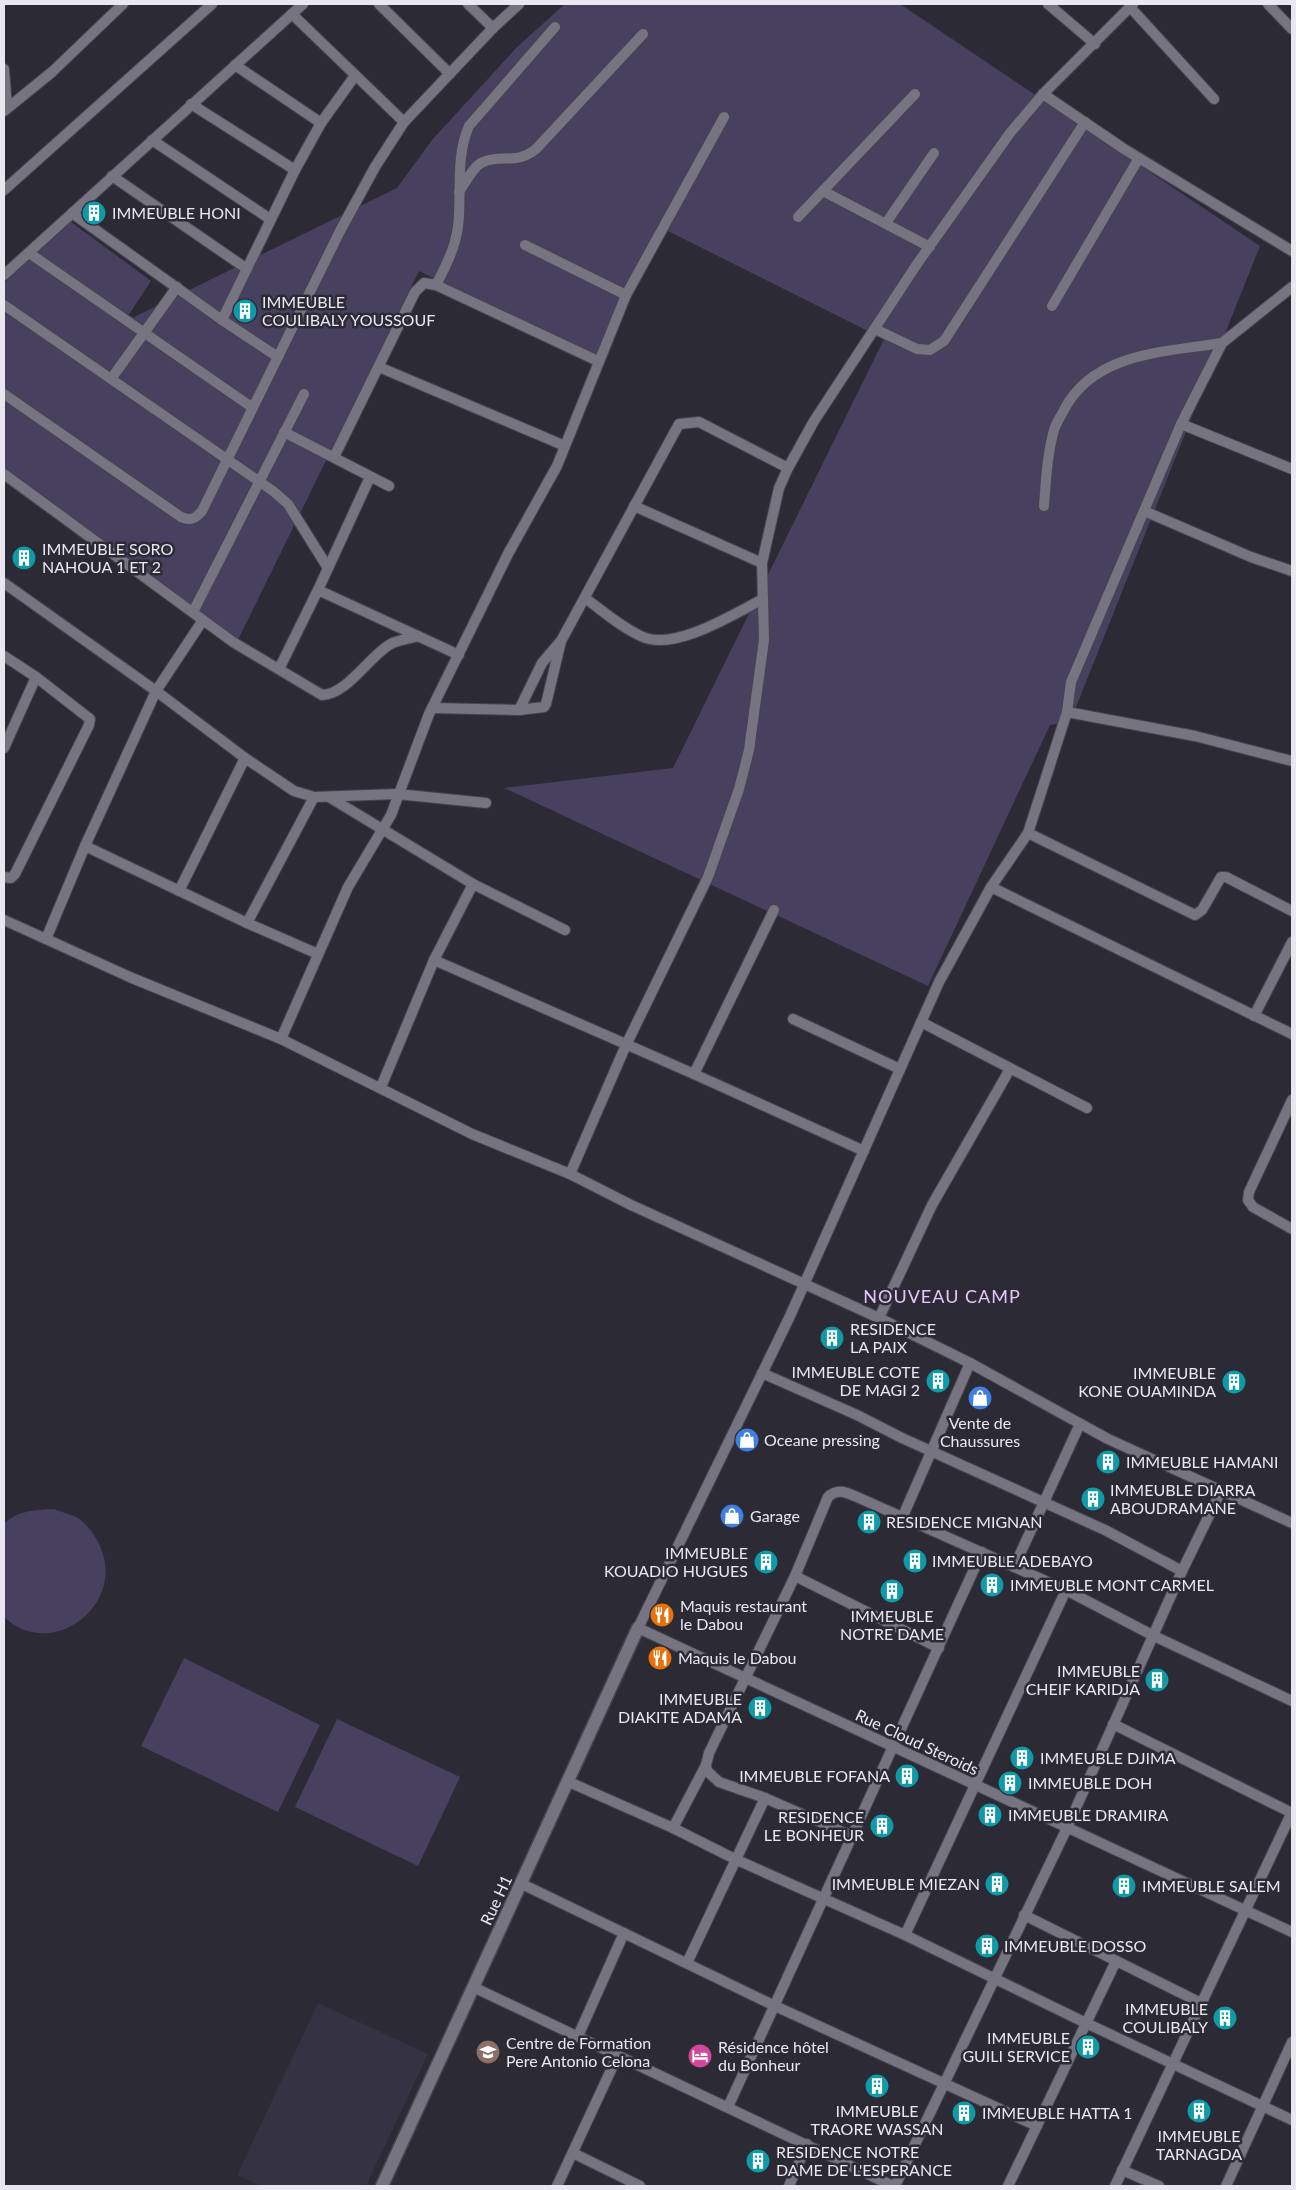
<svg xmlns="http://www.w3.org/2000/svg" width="1296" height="2190" font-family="Lato,sans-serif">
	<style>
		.built { fill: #353243 }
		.green { fill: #47405e }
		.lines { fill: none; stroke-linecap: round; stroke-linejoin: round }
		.minor-casing { stroke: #474550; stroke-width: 12 }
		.tertiary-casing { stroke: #474550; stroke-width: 15 }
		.minor { stroke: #767481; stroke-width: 10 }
		.tertiary { stroke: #767481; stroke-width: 12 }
		.labels { text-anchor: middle; stroke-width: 5; stroke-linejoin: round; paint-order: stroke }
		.poi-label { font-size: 16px; fill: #e9e8f0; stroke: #2c2a35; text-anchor: start }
		.street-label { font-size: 16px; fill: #e9e8f0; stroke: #2c2a35 }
		.neighbourhood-label { font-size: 18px; letter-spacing: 1px; fill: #e5c4f9; stroke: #2c2a35 }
	</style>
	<rect width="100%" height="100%" fill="#2c2a35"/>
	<path class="built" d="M318 2003 428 2054 366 2186H261L237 2175Z"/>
	<g class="green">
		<path d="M565 4H900L1260 246 1070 722 1050 725 928 986 504 788 673 768 884 339 662 228 598 359 419 271 234 648 4 482V283L71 222 151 281 124 322 397 188 432 140 517 47Z"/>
		<path d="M54 1509C61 1512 69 1514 76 1517 87 1523 95 1535 100 1546 127 1605 51 1662 4 1617V1524C17 1510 37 1510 54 1509Z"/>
		<path d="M184 1658 320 1725 278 1812 141 1746Z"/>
		<path d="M337 1719 460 1777 418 1866 295 1807Z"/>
	</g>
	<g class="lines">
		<defs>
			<g id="minor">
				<path d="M379 4 450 74"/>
				<path d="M468 4 493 28"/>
				<path d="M1048 4 1095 44"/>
				<path d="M1268 4 1292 29"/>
				<path d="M1130 7 1214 99"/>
				<path d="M292 14 404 122"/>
				<path d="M235 65 321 123"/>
				<path d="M4 69 7 108"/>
				<path d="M1043 94 1124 149 1292 251"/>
				<path d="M191 104 295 170"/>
				<path d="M4 111 52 72 123 4"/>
				<path d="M152 140 270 219"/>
				<path d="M112 176 247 269"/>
				<path d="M4 190 212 4"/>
				<path d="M823 191 930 247"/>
				<path d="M459 192C465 184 473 166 483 162 502 154 516 165 536 149L643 34"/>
				<path d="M72 213 222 320 278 357"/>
				<path d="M798 217 915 94"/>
				<path d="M886 223 934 153"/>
				<path d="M525 245 626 295"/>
				<path d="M29 253 253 408"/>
				<path d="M4 275 303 4"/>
				<path d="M436 285C446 266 455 248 458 227 462 193 455 158 469 126L555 27"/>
				<path d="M1292 287 1222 343 1181 424 1071 682 1067 712 1028 833 991 887 939 982 790 1316 638 1628 1292 1932"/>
				<path d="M4 305 273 491 288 504 328 568"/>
				<path d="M1052 306 1139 158"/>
				<path d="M222 320 295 170 321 123 354 77"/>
				<path d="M875 329 917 349 930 350 944 341 1085 122"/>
				<path d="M379 367 565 446"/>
				<path d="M111 379 177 287"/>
				<path d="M4 394 181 517C191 521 195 519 202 511L340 231 375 167 404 122 493 28 519 4"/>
				<path d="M1181 424 1292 469"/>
				<path d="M284 432 389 486"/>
				<path d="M334 457 415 292 424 283 436 285 598 361"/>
				<path d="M4 474 233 642 322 695C347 694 368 658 389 645 397 640 409 639 418 636"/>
				<path d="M634 506 762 563"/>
				<path d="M1044 506C1046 481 1047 455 1054 430 1056 423 1061 416 1064 410 1094 352 1166 352 1222 343"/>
				<path d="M1144 511 1251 557 1292 571"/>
				<path d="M4 583 156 691 245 758 294 791 314 797 397 794 486 803"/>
				<path d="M318 590 459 655"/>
				<path d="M585 598C603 611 622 628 643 637 675 651 734 614 763 599"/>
				<path d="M193 612 304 394"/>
				<path d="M4 656 36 677 90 719 89 725 15 874 11 878 4 877"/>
				<path d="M279 669 318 590 370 477"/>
				<path d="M432 708 519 710 544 707 546 704 561 641 679 424 699 422 788 468"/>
				<path d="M519 710 542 663 560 642"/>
				<path d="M1067 712 1195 736 1292 761"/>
				<path d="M4 748 36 677"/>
				<path d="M329 797 473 884 565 930"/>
				<path d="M1028 833 1195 915 1202 910 1221 877H1226L1292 911"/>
				<path d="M85 846 247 923 318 954"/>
				<path d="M991 887 1292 1034"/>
				<path d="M179 891 245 758"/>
				<path d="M4 920 132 978 281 1039 472 1134 570 1174 631 1205 879 1318 970 1363"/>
				<path d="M247 923 314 797"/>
				<path d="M46 939 85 846 156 691 203 620"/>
				<path d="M434 960 694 1074 864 1151"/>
				<path d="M1254 1016 1292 942"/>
				<path d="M793 1019 900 1069"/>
				<path d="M921 1022 1087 1108"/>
				<path d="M281 1039 348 887 391 815 429 714 509 552 557 466 626 295 724 117"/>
				<path d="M694 1074 774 910"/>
				<path d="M381 1087 434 960 473 884"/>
				<path d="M1292 1100 1249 1192 1248 1200 1253 1207 1292 1229"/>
				<path d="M570 1174 626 1045 708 877 739 789 749 750 764 640 762 563 779 488 788 468 814 421 917 264 1010 133 1043 94 1133 4"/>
				<path d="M879 1318 932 1205 1010 1069"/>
				<path d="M762 1373 857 1415 902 1438 1105 1530 1182 1571"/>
				<path d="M903 1516 970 1363 1108 1439 1292 1523"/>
				<path d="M1014 1567 1080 1424"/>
				<path d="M795 1576 939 1648"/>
				<path d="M1113 1724 1292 1813"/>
				<path d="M569 1782 673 1828 737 1860 905 1935 1086 2023 1292 2120"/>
				<path d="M673 1828 706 1765"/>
				<path d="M852 1836 765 1798 719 1782 707 1771 706 1765 709 1753 795 1576 828 1497C837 1488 846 1492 857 1497L1066 1590 1154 1636 1292 1701"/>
				<path d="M522 1884 775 2006 1037 2126"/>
				<path d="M1024 1915 1201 2003"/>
				<path d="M905 1935 1066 1590"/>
				<path d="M687 1963 765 1798"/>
				<path d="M473 1987 893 2186"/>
				<path d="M578 2036 624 1933"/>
				<path d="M728 2107 982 1552"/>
				<path d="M573 2153 640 2186"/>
				<path d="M1122 2170 1159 2186"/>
				<path d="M557 2186 618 2055"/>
				<path d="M789 2186 807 2144"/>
				<path d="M895 2186 1067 1828 1182 1571 1221 1491"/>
				<path d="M1008 2186 1116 1961"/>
				<path d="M1115 2186 1292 1812"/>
				<path d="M1226 2186 1292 2042"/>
			</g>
			<path id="tertiary" d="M382 2186 638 1628"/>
		</defs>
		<use href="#minor" class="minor-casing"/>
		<use href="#tertiary" class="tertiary-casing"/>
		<use href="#minor" class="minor"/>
		<use href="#tertiary" class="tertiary"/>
	</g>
	<defs>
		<symbol id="building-disc" viewBox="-11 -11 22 22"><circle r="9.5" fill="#0f9aa8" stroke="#2c2a35"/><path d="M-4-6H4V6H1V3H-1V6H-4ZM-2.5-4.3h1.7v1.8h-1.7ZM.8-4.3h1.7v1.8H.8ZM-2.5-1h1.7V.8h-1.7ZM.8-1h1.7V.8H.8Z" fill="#fff"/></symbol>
		<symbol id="shop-disc" viewBox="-11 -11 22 22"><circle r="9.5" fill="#3f7fe0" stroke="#2c2a35"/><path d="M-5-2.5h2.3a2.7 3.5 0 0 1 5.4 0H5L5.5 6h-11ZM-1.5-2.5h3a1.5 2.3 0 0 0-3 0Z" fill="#fff"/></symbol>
		<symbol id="restaurant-disc" viewBox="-11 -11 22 22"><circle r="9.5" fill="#e8710a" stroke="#2c2a35"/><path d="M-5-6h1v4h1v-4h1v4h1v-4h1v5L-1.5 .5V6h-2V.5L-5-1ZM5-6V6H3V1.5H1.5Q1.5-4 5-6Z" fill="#fff"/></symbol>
		<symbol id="school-disc" viewBox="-11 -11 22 22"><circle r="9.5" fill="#8d6e63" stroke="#2c2a35"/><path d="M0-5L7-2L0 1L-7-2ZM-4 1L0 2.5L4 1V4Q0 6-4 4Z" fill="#fff"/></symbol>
		<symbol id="hotel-disc" viewBox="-11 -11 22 22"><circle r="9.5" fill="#d1479c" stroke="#2c2a35"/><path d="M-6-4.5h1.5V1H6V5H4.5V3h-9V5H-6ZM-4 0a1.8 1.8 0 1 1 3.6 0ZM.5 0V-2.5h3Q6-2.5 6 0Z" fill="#fff"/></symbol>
	</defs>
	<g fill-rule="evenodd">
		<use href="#building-disc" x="80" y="199" width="28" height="28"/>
		<use href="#building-disc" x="231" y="297" width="28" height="28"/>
		<use href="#building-disc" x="10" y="544" width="28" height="28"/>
		<use href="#building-disc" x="818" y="1324" width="28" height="28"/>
		<use href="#building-disc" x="924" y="1367" width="28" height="28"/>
		<use href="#building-disc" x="1220" y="1368" width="28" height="28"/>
		<use href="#shop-disc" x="966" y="1384" width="28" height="28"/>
		<use href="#shop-disc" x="733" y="1426" width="28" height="28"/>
		<use href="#building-disc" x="1094" y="1448" width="28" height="28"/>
		<use href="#building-disc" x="1079" y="1485" width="28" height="28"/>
		<use href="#shop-disc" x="718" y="1502" width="28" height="28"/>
		<use href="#building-disc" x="855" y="1508" width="28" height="28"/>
		<use href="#building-disc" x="901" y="1547" width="28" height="28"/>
		<use href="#building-disc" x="752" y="1548" width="28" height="28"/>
		<use href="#building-disc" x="978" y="1571" width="28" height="28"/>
		<use href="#building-disc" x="878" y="1577" width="28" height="28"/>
		<use href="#restaurant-disc" x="648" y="1601" width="28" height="28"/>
		<use href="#restaurant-disc" x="646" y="1644" width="28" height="28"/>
		<use href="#building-disc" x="1143" y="1666" width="28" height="28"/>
		<use href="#building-disc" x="746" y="1694" width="28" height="28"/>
		<use href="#building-disc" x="1008" y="1744" width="28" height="28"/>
		<use href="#building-disc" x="893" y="1762" width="28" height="28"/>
		<use href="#building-disc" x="996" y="1769" width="28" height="28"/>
		<use href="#building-disc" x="976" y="1801" width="28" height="28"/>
		<use href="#building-disc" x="868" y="1812" width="28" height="28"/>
		<use href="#building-disc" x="983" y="1870" width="28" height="28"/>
		<use href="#building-disc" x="1110" y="1872" width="28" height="28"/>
		<use href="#building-disc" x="973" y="1932" width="28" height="28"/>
		<use href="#building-disc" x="1211" y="2004" width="28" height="28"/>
		<use href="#building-disc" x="1074" y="2033" width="28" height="28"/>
		<use href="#school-disc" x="474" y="2038" width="28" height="28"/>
		<use href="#hotel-disc" x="686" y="2042" width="28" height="28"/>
		<use href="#building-disc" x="863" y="2072" width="28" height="28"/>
		<use href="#building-disc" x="1185" y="2097" width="28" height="28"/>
		<use href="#building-disc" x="950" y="2099" width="28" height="28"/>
		<use href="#building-disc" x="744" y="2147" width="28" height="28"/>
	</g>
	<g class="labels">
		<g class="poi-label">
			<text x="112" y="219">IMMEUBLE HONI</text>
			<text x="262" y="308">IMMEUBLE<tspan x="262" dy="18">COULIBALY YOUSSOUF</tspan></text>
			<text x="42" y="555">IMMEUBLE SORO<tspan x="42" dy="18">NAHOUA 1 ET 2</tspan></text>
			<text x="850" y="1335">RESIDENCE<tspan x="850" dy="18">LA PAIX</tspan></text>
			<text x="920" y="1378" text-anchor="end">IMMEUBLE COTE<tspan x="920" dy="18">DE MAGI 2</tspan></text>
			<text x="1216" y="1379" text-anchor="end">IMMEUBLE<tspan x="1216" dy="18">KONE OUAMINDA</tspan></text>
			<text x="980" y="1429" text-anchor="middle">Vente de<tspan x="980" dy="18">Chaussures</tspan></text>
			<text x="764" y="1446">Oceane pressing</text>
			<text x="1126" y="1468">IMMEUBLE HAMANI</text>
			<text x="1110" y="1496">IMMEUBLE DIARRA<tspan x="1110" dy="18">ABOUDRAMANE</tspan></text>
			<text x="750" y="1522">Garage</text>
			<text x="886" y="1528">RESIDENCE MIGNAN</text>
			<text x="748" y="1559" text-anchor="end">IMMEUBLE<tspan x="748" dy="18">KOUADIO HUGUES</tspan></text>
			<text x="932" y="1567">IMMEUBLE ADEBAYO</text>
			<text x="1010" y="1591">IMMEUBLE MONT CARMEL</text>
			<text x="680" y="1612">Maquis restaurant<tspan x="680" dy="18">le Dabou</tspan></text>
			<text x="892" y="1622" text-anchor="middle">IMMEUBLE<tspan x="892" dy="18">NOTRE DAME</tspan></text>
			<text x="678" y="1664">Maquis le Dabou</text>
			<text x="1140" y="1677" text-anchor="end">IMMEUBLE<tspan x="1140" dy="18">CHEIF KARIDJA</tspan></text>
			<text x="742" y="1705" text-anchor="end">IMMEUBLE<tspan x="742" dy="18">DIAKITE ADAMA</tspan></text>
			<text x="1040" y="1764">IMMEUBLE DJIMA</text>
			<text x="890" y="1782" text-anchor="end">IMMEUBLE FOFANA</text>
			<text x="1028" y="1789">IMMEUBLE DOH</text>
			<text x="1008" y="1821">IMMEUBLE DRAMIRA</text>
			<text x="864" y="1823" text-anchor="end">RESIDENCE<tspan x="864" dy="18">LE BONHEUR</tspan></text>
			<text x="980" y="1890" text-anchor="end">IMMEUBLE MIEZAN</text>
			<text x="1142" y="1892">IMMEUBLE SALEM</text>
			<text x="1004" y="1952">IMMEUBLE DOSSO</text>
			<text x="1208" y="2015" text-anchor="end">IMMEUBLE<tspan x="1208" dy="18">COULIBALY</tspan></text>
			<text x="1070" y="2044" text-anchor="end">IMMEUBLE<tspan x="1070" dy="18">GUILI SERVICE</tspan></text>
			<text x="506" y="2049">Centre de Formation<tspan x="506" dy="18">Pere Antonio Celona</tspan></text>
			<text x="718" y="2053">Résidence hôtel<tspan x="718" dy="18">du Bonheur</tspan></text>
			<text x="877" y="2117" text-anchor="middle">IMMEUBLE<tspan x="877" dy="18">TRAORE WASSAN</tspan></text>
			<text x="982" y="2119">IMMEUBLE HATTA 1</text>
			<text x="1199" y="2142" text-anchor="middle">IMMEUBLE<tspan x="1199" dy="18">TARNAGDA</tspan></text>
			<text x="776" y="2158">RESIDENCE NOTRE<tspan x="776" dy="18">DAME DE L'ESPERANCE</tspan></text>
		</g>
		<g class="street-label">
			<text transform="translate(917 1742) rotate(25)" y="6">Rue Cloud Steroids</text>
			<text transform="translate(496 1900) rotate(-65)" y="6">Rue H1</text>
		</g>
		<g class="neighbourhood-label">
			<text x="942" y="1303">NOUVEAU CAMP</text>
		</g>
	</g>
	<rect width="1296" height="2190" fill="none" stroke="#e9e8f0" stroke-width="10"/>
</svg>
